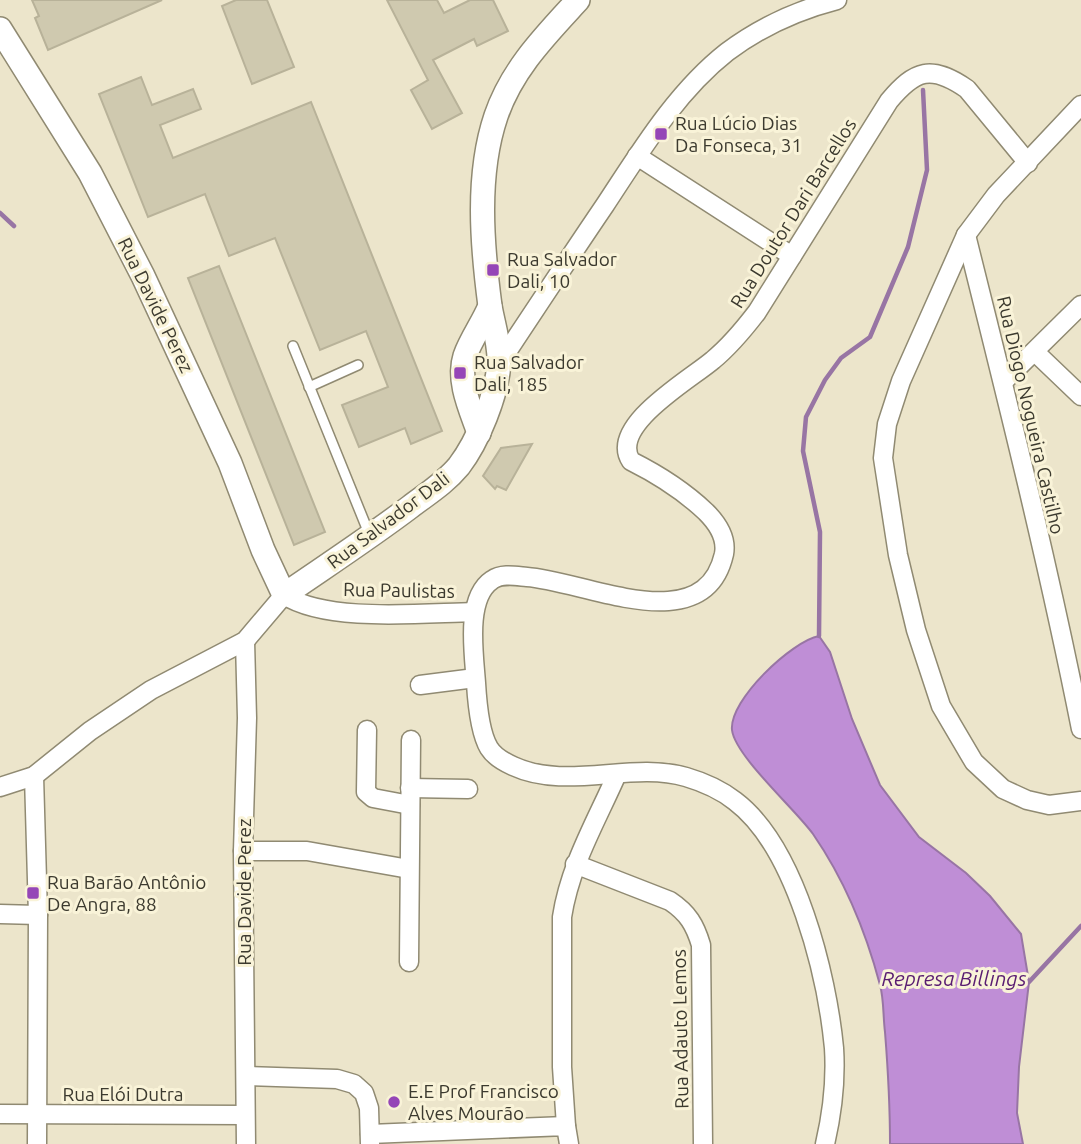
<svg xmlns="http://www.w3.org/2000/svg" width="1081" height="1144" font-family="Ubuntu,sans-serif">
	<style>
		.water { fill: #bf8ed6; stroke: #9875a4; stroke-width: 2 }
		.lines { fill: none; stroke-linecap: round; stroke-linejoin: round }
		.stream { stroke: #9875a4; stroke-width: 4.5 }
		.building { fill: #cfc9af; stroke: #b8b299; stroke-width: 2 }
		.lane-casing { stroke: #908a72; stroke-width: 12 }
		.street-casing { stroke: #908a72; stroke-width: 21 }
		.secondary-casing { stroke: #908a72; stroke-width: 26 }
		.lane { stroke: #fff; stroke-width: 9 }
		.street { stroke: #fff; stroke-width: 18 }
		.secondary { stroke: #fff; stroke-width: 23 }
		.poi-dot { fill: #9546b7; stroke: #f9f3d8; stroke-width: 2.5 }
		.labels { text-anchor: middle; stroke-width: 6; stroke-linejoin: round; paint-order: stroke }
		.poi-label { font-size: 19px; fill: #3c3a2f; stroke: #f9f3d8; text-anchor: start }
		.street-label { font-size: 19px; fill: #3c3a2f; stroke: #f9f3d8 }
		.water-label { font-size: 21px; font-style: italic; fill: #591c71; stroke: #f9f3d8 }
	</style>
	<rect width="100%" height="100%" fill="#ece5cb"/>
	<path class="water" d="M819 636 830 652 852 719 880 785 919 837 966 873 990 896 1021 934 1029 982 1019 1067 1017 1113 1023 1144H890C890 1106 888 1070 885 1032 883 1017 884 999 880 985 866 932 844 879 813 834 796 810 735 756 732 730 729 700 792 641 819 636Z"/>
	<g class="lines">
		<g class="stream">
			<path d="M0 213 14 226"/>
			<path d="M819 636 820 532 803 451 806 417 825 380 841 358 870 337 908 247 927 170 923 90"/>
			<path d="M1029 982 1081 926"/>
		</g>
	</g>
	<g class="building">
		<path d="M32 0H162L48 50 35 18 39 16Z"/>
		<path d="M236 0H267L294 67 252 84 222 6Z"/>
		<path d="M387 0H437L444 13 470 0H493L508 31 477 46 474 39 433 60 462 113 432 129 411 90 428 80Z"/>
		<path d="M141 77 152 105 193 89 201 109 160 125 173 158 311 102 442 431 411 444 405 428 359 447 342 405 388 387 366 331 320 350 275 238 229 256 205 194 148 217 99 94Z"/>
		<path d="M219 266 325 532 294 545 188 278Z"/>
		<path d="M532 444 506 490 497 486 495 489 483 476 501 448Z"/>
	</g>
	<g class="lines">
		<defs>
			<g id="lane">
				<path d="M293 346 370 536"/>
				<path d="M309 387 358 365"/>
			</g>
			<g id="street">
				<path d="M1081 105 996 195 966 235 901 381 887 424 883 458 898 555 916 630 941 706 974 762 1003 789 1027 800 1049 805 1081 801"/>
				<path d="M637 156 792 256"/>
				<path d="M966 235C1007 399 1048 563 1081 729"/>
				<path d="M1035 352 1081 396"/>
				<path d="M499 364C534 311 569 258 605 205 640 152 676 92 727 52 759 28 798 10 837 0"/>
				<path d="M1003 382 1081 305"/>
				<path d="M245 641 247 718 243 851 246 1144"/>
				<path d="M420 685 475 678"/>
				<path d="M367 730 366 792 373 798 410 805"/>
				<path d="M34 776 38 915 37 1144"/>
				<path d="M0 787 34 776 90 731 151 690 245 641 284 595C327 623 422 613 474 612"/>
				<path d="M410 788 468 789"/>
				<path d="M243 851H307L409 869"/>
				<path d="M575 864 670 901C688 913 695 925 701 945L703 1144"/>
				<path d="M0 914 38 915"/>
				<path d="M409 962 411 740"/>
				<path d="M246 1076 337 1079 354 1084 364 1093 369 1108 370 1144"/>
				<path d="M0 1114 245 1115"/>
				<path d="M566 1126 562 1067V917C570 865 596 822 617 774"/>
				<path d="M370 1134 566 1126 569 1144"/>
				<path d="M825 1144C832 1114 836 1079 834 1048 827 975 796 847 735 801 721 790 703 782 686 777 631 761 567 791 513 766 504 762 494 756 489 748 480 733 477 700 476 683 474 654 465 598 492 580 502 573 516 576 527 577 585 581 704 642 724 554 727 538 717 523 706 512 685 492 657 474 631 461 608 426 691 379 713 360 730 346 744 329 757 312L889 101C915 70 931 64 967 89L1028 163"/>
			</g>
			<g id="secondary">
				<path d="M0 29 90 173 143 276 230 463 263 550 284 595C326 566 369 538 410 507 427 494 445 483 459 466 478 441 497 395 499 363 500 344 493 324 490 306 482 245 476 175 496 116 512 69 545 36 578 0"/>
				<path d="M479 433C471 410 457 381 465 356 471 339 483 323 490 306"/>
			</g>
		</defs>
		<use href="#lane" class="lane-casing"/>
		<use href="#street" class="street-casing"/>
		<use href="#secondary" class="secondary-casing"/>
		<use href="#lane" class="lane"/>
		<use href="#street" class="street"/>
		<use href="#secondary" class="secondary"/>
	</g>
	<g class="poi-dot">
		<rect x="654" y="127" width="14" height="14" rx="3.5"/>
		<rect x="486" y="263" width="14" height="14" rx="3.5"/>
		<rect x="453" y="366" width="14" height="14" rx="3.5"/>
		<rect x="26" y="886" width="14" height="14" rx="3.5"/>
		<circle cx="394" cy="1102" r="7"/>
	</g>
	<g class="labels">
		<g class="poi-label">
			<text x="675" y="130">Rua Lúcio Dias<tspan x="675" dy="22">Da Fonseca, 31</tspan></text>
			<text x="507" y="266">Rua Salvador<tspan x="507" dy="22">Dali, 10</tspan></text>
			<text x="474" y="369">Rua Salvador<tspan x="474" dy="22">Dali, 185</tspan></text>
			<text x="47" y="889">Rua Barão Antônio<tspan x="47" dy="22">De Angra, 88</tspan></text>
			<text x="408" y="1098">E.E Prof Francisco<tspan x="408" dy="22">Alves Mourão</tspan></text>
		</g>
		<g class="street-label">
			<text transform="translate(793 213) rotate(-58)" y="7">Rua Doutor Dari Barcellos</text>
			<text transform="translate(156 305) rotate(64)" y="7">Rua Davide Perez</text>
			<text transform="translate(1031 415) rotate(77)" y="7">Rua Diogo Nogueira Castilho</text>
			<text transform="translate(388 520) rotate(-37)" y="7">Rua Salvador Dali</text>
			<text transform="translate(399 590) rotate(1)" y="7">Rua Paulistas</text>
			<text transform="translate(244 892) rotate(-90)" y="7">Rua Davide Perez</text>
			<text transform="translate(680 1029) rotate(-91)" y="7">Rua Adauto Lemos</text>
			<text x="123" y="1101">Rua Elói Dutra</text>
		</g>
		<g class="water-label">
			<text x="954" y="986">Represa Billings</text>
		</g>
	</g>
</svg>
